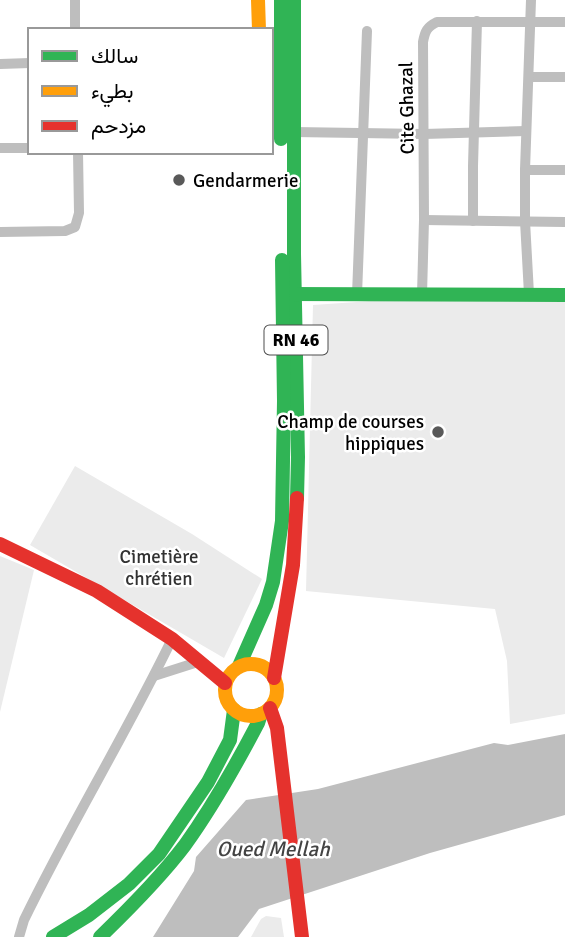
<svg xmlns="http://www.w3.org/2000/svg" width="565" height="937" font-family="Signika,Vazirmatn,sans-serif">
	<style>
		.green { fill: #ebebeb }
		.water { fill: #bebebe }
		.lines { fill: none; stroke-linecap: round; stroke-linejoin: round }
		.street { stroke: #bebebe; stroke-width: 10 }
		.fast { stroke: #30b455; stroke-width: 14 }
		.slow { stroke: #ff9f0a; stroke-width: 14 }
		.jam { stroke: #e5322d; stroke-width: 14 }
		.poi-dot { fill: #595959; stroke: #fff; stroke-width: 2.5 }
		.labels { text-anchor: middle; stroke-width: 5; stroke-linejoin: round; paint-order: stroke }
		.shield { fill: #fff; stroke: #4c4c4c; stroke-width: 2 }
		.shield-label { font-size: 18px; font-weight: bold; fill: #000 }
		.street-label { font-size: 19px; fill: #000; stroke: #fff }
		.poi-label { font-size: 19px; fill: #000; stroke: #fff; text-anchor: start }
		.park-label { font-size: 19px; fill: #323232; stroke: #fff }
		.water-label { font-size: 21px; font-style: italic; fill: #434343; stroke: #fff }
	</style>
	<rect width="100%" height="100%" fill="#fff"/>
	<g class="green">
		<path d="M415 298 565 299V714L510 724 507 661 495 609 306 591 313 305Z"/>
		<path d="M75 466 192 534 262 579 224 658 30 545Z"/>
		<path d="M0 556 34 570 0 712Z"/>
		<path d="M266 916 281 918 284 937H251L261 919Z"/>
	</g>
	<path class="water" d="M565 734V815L430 853 259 909 238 937H153L194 871 196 857 246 800 318 789 494 743 508 745Z"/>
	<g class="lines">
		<g class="street">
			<path d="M75 30V0"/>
			<path d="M0 64 30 63"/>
			<path d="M529 77H565"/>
			<path d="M294 132 424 134 526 131"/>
			<path d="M0 148H30"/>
			<path d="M525 170H565"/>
			<path d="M424 220 565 222"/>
			<path d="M473 221V166L477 21"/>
			<path d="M0 232 65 231 75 227 79 213 78 152"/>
			<path d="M529 294 525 221V170L531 0"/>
			<path d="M357 295 367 31"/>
			<path d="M422 295 424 220 423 42C425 31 427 27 437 22H565"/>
			<path d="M154 676 201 661"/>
			<path d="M19 937 24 920C70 825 126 734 172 639"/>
		</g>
		<g class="fast">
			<path d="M281 0V139"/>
			<path d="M294 0V254L298 457 297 498"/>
			<path d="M286 294 565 295"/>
			<path d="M239 666 266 605 273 582 282 521 284 401 282 260"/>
			<path d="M53 937 89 915 129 884 159 854 208 782 230 740 234 710"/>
			<path d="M100 937C130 908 160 878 185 845 213 806 236 765 258 723L261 714"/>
		</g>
		<g class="slow">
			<path d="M258 0 259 30"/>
			<circle cx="251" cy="690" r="26"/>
		</g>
		<g class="jam">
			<path d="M0 544 97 591 172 639 225 683"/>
			<path d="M274 678 293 565 297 498"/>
			<path d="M270 708 277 728 302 937"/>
		</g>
	</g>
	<g class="poi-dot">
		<circle cx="179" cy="180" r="7"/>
		<circle cx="438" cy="432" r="7"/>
	</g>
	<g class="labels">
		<rect class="shield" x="264.5" y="325.5" width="63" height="29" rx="5"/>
		<g class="shield-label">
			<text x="296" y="346">RN 46</text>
		</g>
		<g class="street-label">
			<text transform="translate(406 108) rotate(-91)" y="7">Cite Ghazal</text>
		</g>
		<g class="poi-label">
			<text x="193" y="187">Gendarmerie</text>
			<text x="424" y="428" text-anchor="end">Champ de courses<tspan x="424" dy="22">hippiques</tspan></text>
		</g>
		<g class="park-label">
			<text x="159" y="563">Cimetière<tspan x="159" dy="22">chrétien</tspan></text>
		</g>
		<g class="water-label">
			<text x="273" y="856">Oued Mellah</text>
		</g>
	</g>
	<rect x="28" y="28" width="245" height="126" fill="#ffffff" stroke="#999999" stroke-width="2"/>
	<rect x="42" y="51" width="35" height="10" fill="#30b455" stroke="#999999" stroke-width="2"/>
	<text x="91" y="63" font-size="21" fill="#000000">سالك</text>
	<rect x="42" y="86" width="35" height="10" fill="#ff9f0a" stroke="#999999" stroke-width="2"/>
	<text x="91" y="98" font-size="21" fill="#000000">بطيء</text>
	<rect x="42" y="121" width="35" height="10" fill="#e5322d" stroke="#999999" stroke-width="2"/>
	<text x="91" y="133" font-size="21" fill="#000000">مزدحم</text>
</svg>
